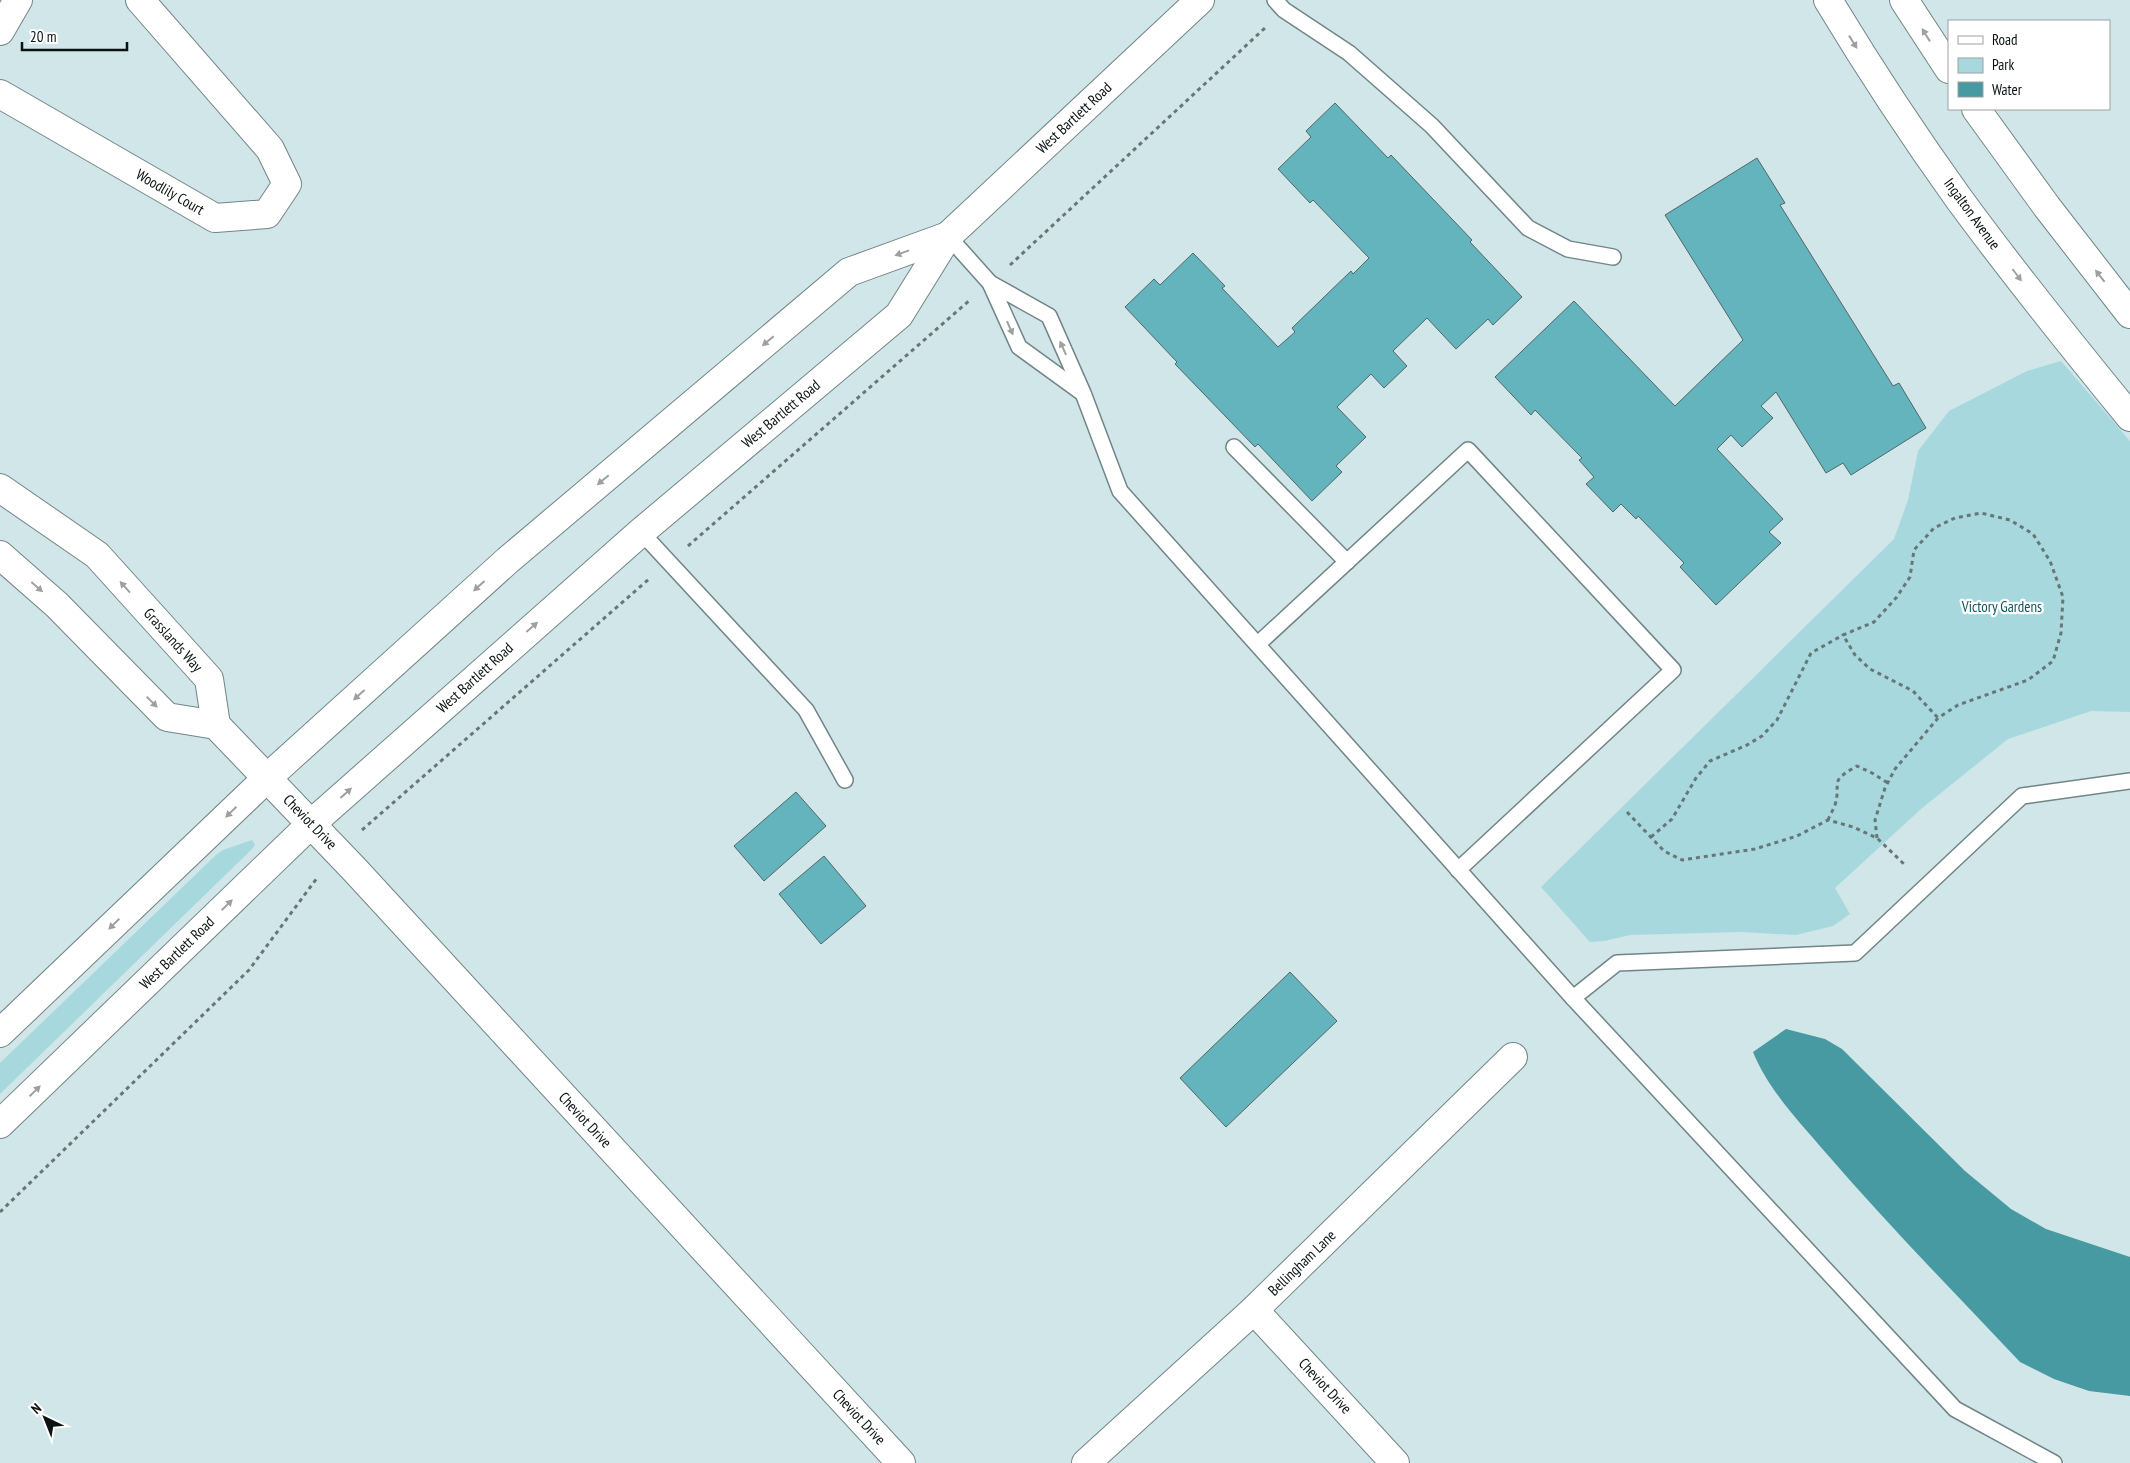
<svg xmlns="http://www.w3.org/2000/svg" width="2130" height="1463" font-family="'PT Sans Narrow',sans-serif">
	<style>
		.green { fill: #a7d8de }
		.water { fill: #4799a2 }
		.building { fill: #63b4bd; stroke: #536668 }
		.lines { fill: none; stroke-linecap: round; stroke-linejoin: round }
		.lane-casing { stroke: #718587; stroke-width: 18 }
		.street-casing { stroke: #718587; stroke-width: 30 }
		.secondary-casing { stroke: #718587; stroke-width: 30 }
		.primary-casing { stroke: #718587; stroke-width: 30 }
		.path { stroke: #677677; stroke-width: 3; stroke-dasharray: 4 4; stroke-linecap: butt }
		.lane { stroke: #fff; stroke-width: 15 }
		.street { stroke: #fff; stroke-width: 28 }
		.secondary { stroke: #fff; stroke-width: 28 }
		.primary { stroke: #fff; stroke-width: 28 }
		.oneway { fill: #9da0a0 }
		.labels { text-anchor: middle; stroke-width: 4.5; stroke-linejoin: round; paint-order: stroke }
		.street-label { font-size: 15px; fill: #0a1212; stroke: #fff }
		.park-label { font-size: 15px; fill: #10575e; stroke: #fff }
	</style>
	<rect width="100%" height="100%" fill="#d1e6e9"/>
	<g class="green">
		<path d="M2061 361 2130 441V712L2091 711 2008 739 1921 809 1835 888 1850 914 1833 926 1796 935 1740 932 1630 935 1604 941 1590 942 1541 887 1894 539 1908 500 1918 451 1949 411 2027 371Z"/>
		<path d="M252 840 255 845 251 850 0 1094V1063L216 855 223 850Z"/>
	</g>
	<path class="water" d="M1786 1029 1825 1039 1842 1049 1965 1171 2011 1209 2046 1229 2130 1257V1396L2089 1391 2054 1379 2020 1362C1955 1293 1888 1225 1826 1153 1799 1121 1769 1091 1753 1052Z"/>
	<g class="building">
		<path d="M1335 103 1388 158 1391 155 1472 240 1470 242 1522 297 1493 325 1488 319 1456 349 1427 318 1393 351 1407 366 1384 388 1371 374 1337 407 1366 437 1336 466 1342 472 1312 501 1258 444 1255 447 1175 364 1177 362 1125 307 1154 279 1160 285 1193 253 1225 286 1222 288 1278 347 1295 332 1292 328 1351 271 1353 274 1369 258 1313 200 1310 203 1278 169 1311 137 1306 131Z"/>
		<path d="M1757 158 1785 203 1780 205 1893 386 1899 383 1926 428 1851 475 1843 463 1826 473 1776 392 1761 406 1773 418 1742 447 1731 435 1717 449 1783 519 1769 532 1781 543 1716 605 1680 567 1684 563 1638 516 1636 519 1621 504 1613 512 1586 484 1594 477 1579 460 1582 458 1535 410 1531 415 1495 377 1574 301 1675 406 1743 340 1665 215Z"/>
		<path d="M796 792 826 826 764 881 734 846Z"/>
		<path d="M824 856 866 906 821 944 779 894Z"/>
		<path d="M1290 972 1337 1021 1226 1127 1180 1078Z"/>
	</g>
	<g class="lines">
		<defs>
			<g id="lane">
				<path d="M1275 0 1284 10 1349 53 1432 126 1528 228 1568 249 1613 257"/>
				<path d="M948 236 990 283 1019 347 1081 392"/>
				<path d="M990 283 1049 316 1083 393 1120 491 1573 998 1955 1409 2054 1463"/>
				<path d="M1234 447 1347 562"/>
				<path d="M641 532 806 710 845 780"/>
				<path d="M1258 644 1468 450 1673 670 1458 870"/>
				<path d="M1573 998 1617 963 1855 953 2022 796 2130 781"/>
			</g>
			<g id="street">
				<path d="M0 31 18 0"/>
				<path d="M0 94 215 218 267 214 287 184 270 149 140 0"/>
				<path d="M0 488 97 555 209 679 216 725"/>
				<path d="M0 555 57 605 167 717 216 725"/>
				<path d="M216 725 355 870 901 1463"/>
				<path d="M1254 1310 1395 1463"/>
				<path d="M1086 1463 1254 1310 1513 1057"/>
			</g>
			<g id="secondary">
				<path d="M0 1033 267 778 508 560 849 272 948 236"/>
				<path d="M0 1124 311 824 641 532 899 315 948 236 1200 0"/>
			</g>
			<g id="primary">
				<path d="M1828 0C1869 68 1913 135 1959 199 2014 274 2072 346 2130 417"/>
				<path d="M1904 0 1949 69"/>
				<path d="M1976 109 2047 207 2130 314"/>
			</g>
		</defs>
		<use href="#lane" class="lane-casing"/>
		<use href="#street" class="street-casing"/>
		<use href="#secondary" class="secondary-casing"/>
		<use href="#primary" class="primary-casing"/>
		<g class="path">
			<path d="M1010 265 1266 27"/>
			<path d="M688 546 970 300"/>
			<path d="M1627 812 1664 851 1682 860 1755 849 1797 836 1828 820 1853 827 1877 838 1906 866"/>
			<path d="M1828 820C1830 815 1833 810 1835 805 1842 781 1827 783 1857 766L1872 773 1888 783"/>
			<path d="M362 830 649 579"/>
			<path d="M1651 837 1672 819 1696 778 1710 761 1747 745 1762 736 1777 720 1811 653 1843 635"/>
			<path d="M1877 838 1875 820 1885 788 1895 769 1938 718 1958 705 2028 680 2053 661 2061 633 2063 597 2050 561 2033 534 2010 520 1981 513 1955 518 1934 528 1914 550 1910 577 1896 598 1874 622 1843 635 1855 655 1870 669 1913 691 1938 718"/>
			<path d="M0 1212 249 970 317 878"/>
		</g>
		<use href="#lane" class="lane"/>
		<use href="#street" class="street"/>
		<use href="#secondary" class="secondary"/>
		<use href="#primary" class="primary"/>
	</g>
	<defs><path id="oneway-solid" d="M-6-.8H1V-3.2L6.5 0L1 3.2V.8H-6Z" transform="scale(1.25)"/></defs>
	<g class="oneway">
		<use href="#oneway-solid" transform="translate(1926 35) rotate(-122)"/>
		<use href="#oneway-solid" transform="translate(1853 42) rotate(58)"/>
		<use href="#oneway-solid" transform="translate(902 253) rotate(160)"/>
		<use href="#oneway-solid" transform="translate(2017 275) rotate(53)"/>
		<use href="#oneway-solid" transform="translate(2100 276) rotate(-128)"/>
		<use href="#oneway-solid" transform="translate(1010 328) rotate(66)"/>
		<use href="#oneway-solid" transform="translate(768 341) rotate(140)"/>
		<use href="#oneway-solid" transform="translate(1063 348) rotate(-114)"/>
		<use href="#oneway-solid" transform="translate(603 480) rotate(140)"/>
		<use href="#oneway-solid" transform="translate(479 586) rotate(138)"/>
		<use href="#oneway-solid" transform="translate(37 587) rotate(41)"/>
		<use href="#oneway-solid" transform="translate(125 587) rotate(-132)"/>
		<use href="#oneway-solid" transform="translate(532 627) rotate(-41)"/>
		<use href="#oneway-solid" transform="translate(359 695) rotate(138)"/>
		<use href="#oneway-solid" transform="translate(152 702) rotate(45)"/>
		<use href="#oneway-solid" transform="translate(346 793) rotate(-42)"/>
		<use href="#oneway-solid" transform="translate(231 812) rotate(136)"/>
		<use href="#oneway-solid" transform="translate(227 905) rotate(-44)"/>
		<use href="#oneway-solid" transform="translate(114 924) rotate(136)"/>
		<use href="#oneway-solid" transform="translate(35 1091) rotate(-44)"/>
	</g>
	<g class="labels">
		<g class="street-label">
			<text transform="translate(1074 118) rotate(-43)" y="5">West Bartlett Road</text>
			<text transform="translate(170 192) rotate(30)" y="5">Woodlily Court</text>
			<text transform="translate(1972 214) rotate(54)" y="5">Ingalton Avenue</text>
			<text transform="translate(781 414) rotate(-40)" y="5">West Bartlett Road</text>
			<text transform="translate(173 640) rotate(48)" y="5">Grasslands Way</text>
			<text transform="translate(475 678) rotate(-42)" y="5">West Bartlett Road</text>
			<text transform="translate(310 822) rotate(46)" y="5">Cheviot Drive</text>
			<text transform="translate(177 953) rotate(-44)" y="5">West Bartlett Road</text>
			<text transform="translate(585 1120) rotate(47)" y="5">Cheviot Drive</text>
			<text transform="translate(1302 1263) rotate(-44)" y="5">Bellingham Lane</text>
			<text transform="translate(1325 1386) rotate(47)" y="5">Cheviot Drive</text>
			<text transform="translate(859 1417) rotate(47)" y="5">Cheviot Drive</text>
		</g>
		<g class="park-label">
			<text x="2002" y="612">Victory Gardens</text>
		</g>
	</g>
	<rect x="1948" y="20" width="162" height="90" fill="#ffffff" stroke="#9da0a0"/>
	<rect x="1958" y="36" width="25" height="8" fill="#ffffff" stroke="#9da0a0"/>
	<text x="1992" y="45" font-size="15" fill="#0a1212">Road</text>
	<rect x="1958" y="58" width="25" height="15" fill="#a7d8de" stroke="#9da0a0"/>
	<text x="1992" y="70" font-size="15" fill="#0a1212">Park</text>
	<rect x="1958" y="82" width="25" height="15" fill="#4799a2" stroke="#9da0a0"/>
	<text x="1992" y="95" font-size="15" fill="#0a1212">Water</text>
	<g transform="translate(45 1418) rotate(317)" stroke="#ffffff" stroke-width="4" paint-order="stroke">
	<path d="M0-4L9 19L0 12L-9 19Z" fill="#0a1212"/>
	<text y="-8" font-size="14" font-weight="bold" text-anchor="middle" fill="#0a1212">N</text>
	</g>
	<path d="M22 42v8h105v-8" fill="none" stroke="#0a1212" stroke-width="2.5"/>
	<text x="30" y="42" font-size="15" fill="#0a1212" stroke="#ffffff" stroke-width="4" paint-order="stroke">20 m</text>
</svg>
